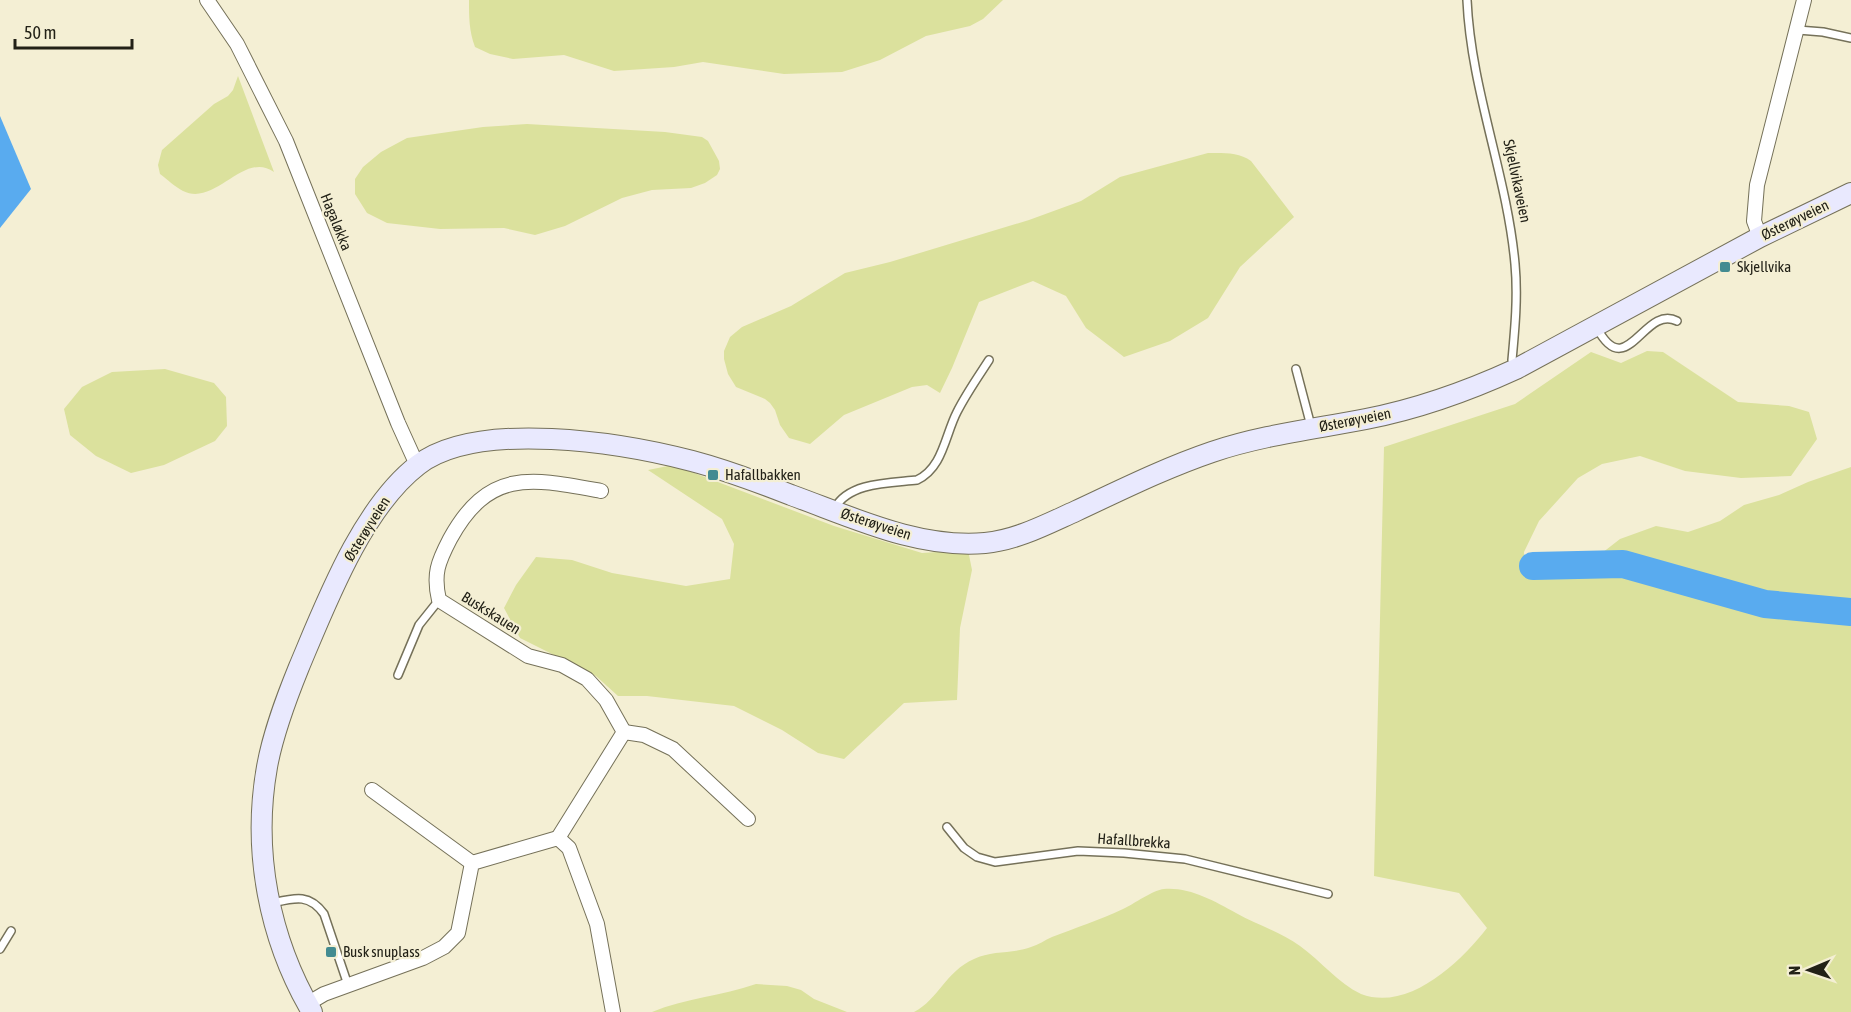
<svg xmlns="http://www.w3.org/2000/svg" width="1851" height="1012" font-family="'Asap Condensed',sans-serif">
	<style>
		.green { fill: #dbe19d }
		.water { fill: #59abef }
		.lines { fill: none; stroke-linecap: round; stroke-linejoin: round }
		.river { stroke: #59abef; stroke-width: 28 }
		.lane-casing { stroke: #757159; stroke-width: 10 }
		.street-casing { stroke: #757159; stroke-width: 16 }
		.secondary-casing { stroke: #757159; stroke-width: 22 }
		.lane { stroke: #fff; stroke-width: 7 }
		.street { stroke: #fff; stroke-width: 14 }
		.secondary { stroke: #e9e9fe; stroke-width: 20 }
		.poi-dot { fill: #438b91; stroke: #f4efd4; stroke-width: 2 }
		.labels { text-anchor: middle; stroke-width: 4.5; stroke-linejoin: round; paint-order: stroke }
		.street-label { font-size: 15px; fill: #222117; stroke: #f4efd4 }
		.poi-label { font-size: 15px; fill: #222117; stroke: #f4efd4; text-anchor: start }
	</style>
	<rect width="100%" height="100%" fill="#f4efd4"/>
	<g class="green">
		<path d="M469 0H1003L983 19 970 26 926 36 880 60 842 72 784 74 703 62 674 67 614 71 564 55 513 59 490 54 475 47C469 31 469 17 469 0Z"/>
		<path d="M238 76 274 172C244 150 216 207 183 191 175 187 167 179 160 174L158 165 162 150 214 104 228 96 233 90Z"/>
		<path d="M527 124 665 132 702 137 708 141 719 161 720 169 717 175 705 183 691 188 652 190 622 198 565 226 535 235 504 228 440 229 387 223 367 213 355 194V179L363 167 381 152 407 138 483 127Z"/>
		<path d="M1208 153C1223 153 1239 152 1251 161L1294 217 1240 267 1208 318 1170 341 1124 357 1086 328 1066 296 1033 281 979 302 952 368 940 393 927 385 912 387 844 415 810 444 789 438 780 425 775 410 770 403 765 399 736 387 728 374 724 359V351L730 337 742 327 791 306 845 273 890 262 1029 220 1081 201 1120 177Z"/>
		<path d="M1647 351 1663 352 1738 402 1789 406 1809 412 1817 439 1791 476 1741 478 1685 471 1640 456 1602 464 1578 478 1539 521 1524 552V561L1601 569 1602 553 1620 539 1656 526 1688 532 1720 521 1744 505 1779 495 1808 482 1851 467V1012H914C939 999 945 972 974 959 992 950 1013 954 1031 947 1038 945 1045 940 1052 937 1075 928 1100 920 1123 909 1134 904 1153 890 1164 889 1190 887 1214 901 1236 913 1257 925 1281 932 1300 946 1321 961 1338 983 1361 994 1408 1012 1460 963 1487 928L1459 893 1374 876 1384 447 1515 404 1591 352 1621 363Z"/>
		<path d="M165 369 214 383 226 397 227 426 215 441 164 465 131 473 96 456 70 435 64 409 82 387 112 372Z"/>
		<path d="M673 465 834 526 922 553 968 550 972 570 960 628 957 700 904 703 844 759 818 753 782 730 734 706 647 696H618L596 676 520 638 504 608 516 585 536 557 572 560 612 573 686 586 730 579 734 544 722 519 648 470Z"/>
		<path d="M756 984 787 986 801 990 814 999 847 1012H652C685 998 722 996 756 984Z"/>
	</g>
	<path class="water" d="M0 116 31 189 0 228Z"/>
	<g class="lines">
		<path class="river" d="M1533 566 1623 564 1765 604 1851 612"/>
		<defs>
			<g id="lane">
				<path d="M1467 0C1471 90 1507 175 1515 264 1518 296 1515 328 1512 360L1515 367"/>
				<path d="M1798 30 1823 32 1851 38"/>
				<path d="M1597 328C1627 384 1644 304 1677 321"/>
				<path d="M1296 369 1311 426"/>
				<path d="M835 508C849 482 891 483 917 480 943 468 945 435 957 412 966 394 978 377 989 360"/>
				<path d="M398 675 419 625 439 600"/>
				<path d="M947 827 964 848 977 857 995 862 1078 851 1124 853 1185 859 1328 894"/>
				<path d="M272 903C294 898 309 893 324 914L348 985"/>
				<path d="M0 949 11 931"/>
			</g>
			<g id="street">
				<path d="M207 0 237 44 286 141 398 423 417 465"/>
				<path d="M1760 237 1754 221 1757 185 1804 0"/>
				<path d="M624 732 644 735 673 749 748 819"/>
				<path d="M372 790 472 863"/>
				<path d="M558 838 624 732 606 700 587 679 562 665 528 656 439 600C433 574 438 562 450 539 489 468 531 478 601 491"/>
				<path d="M307 1004 324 994 423 958 444 947 458 933 472 863 558 838 569 848 597 924 613 1012"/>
			</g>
			<path id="secondary" d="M312 1012C269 939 252 851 267 767 273 733 286 699 299 667 326 603 362 508 418 465 478 419 623 443 692 461 726 470 758 482 791 495 852 517 918 549 985 543 1017 540 1047 524 1076 511 1121 490 1165 468 1212 452 1262 435 1315 429 1366 419 1418 409 1468 391 1516 369L1760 237 1851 193"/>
		</defs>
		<use href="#lane" class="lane-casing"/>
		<use href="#street" class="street-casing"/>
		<use href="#secondary" class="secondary-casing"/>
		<use href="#lane" class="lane"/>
		<use href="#street" class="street"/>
		<use href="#secondary" class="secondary"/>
	</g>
	<g class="poi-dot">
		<rect x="1719" y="261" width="12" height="12" rx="3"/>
		<rect x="707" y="469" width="12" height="12" rx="3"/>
		<rect x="325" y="946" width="12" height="12" rx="3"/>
	</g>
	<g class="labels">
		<g class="street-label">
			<text transform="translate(1517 181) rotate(78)" y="5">Skjellvikaveien</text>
			<text transform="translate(1795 220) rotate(-26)" y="5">Østerøyveien</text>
			<text transform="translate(336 222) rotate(68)" y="5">Hagaløkka</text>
			<text transform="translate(1355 420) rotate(-11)" y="5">Østerøyveien</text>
			<text transform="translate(876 524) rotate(18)" y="5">Østerøyveien</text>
			<text transform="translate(367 529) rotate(-58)" y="5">Østerøyveien</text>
			<text transform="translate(491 613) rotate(32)" y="5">Buskskauen</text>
			<text transform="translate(1134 841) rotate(4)" y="5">Hafallbrekka</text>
		</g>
		<g class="poi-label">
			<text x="1737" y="272">Skjellvika</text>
			<text x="725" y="480">Hafallbakken</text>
			<text x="343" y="957">Busk snuplass</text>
		</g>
	</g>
	<g transform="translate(1809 970) rotate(268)" stroke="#f4efd4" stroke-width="4.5" paint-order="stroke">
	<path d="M0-4.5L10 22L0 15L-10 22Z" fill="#222117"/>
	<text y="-9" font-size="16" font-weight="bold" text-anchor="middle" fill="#222117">N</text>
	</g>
	<path d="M15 39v9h117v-9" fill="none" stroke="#222117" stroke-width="3"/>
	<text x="24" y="39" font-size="18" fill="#222117" stroke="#f4efd4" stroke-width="4.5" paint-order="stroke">50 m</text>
</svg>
